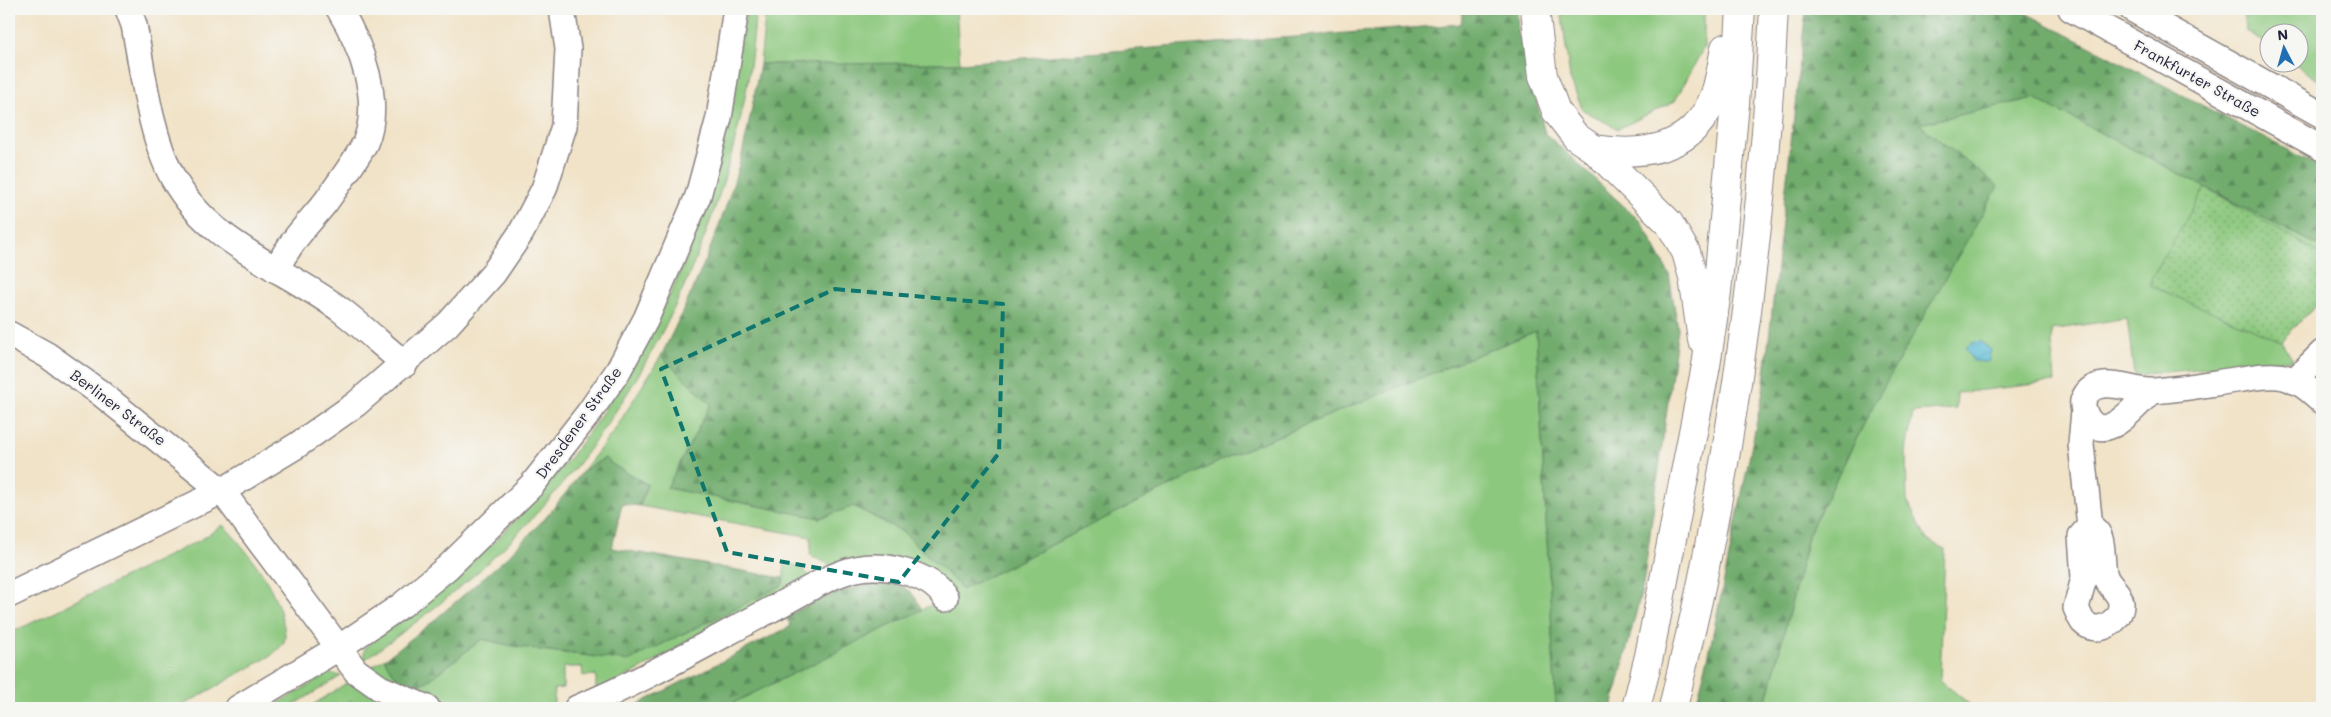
<svg xmlns="http://www.w3.org/2000/svg" width="2331" height="717" font-family="Mali,sans-serif">
	<style>
		.green { fill: #8cc87e; stroke: #57755c }
		.forest { fill: url(#forest-firs); stroke: #4a6754 }
		.park { fill: url(#park-dots); stroke: #57755c }
		.water { fill: url(#water-waves); stroke: #3d6e89 }
		.lines { fill: none; stroke-linecap: round; stroke-linejoin: round }
		.minor-casing { stroke: #8a8282; stroke-width: 28 }
		.highway-casing { stroke: #8a8282; stroke-width: 30 }
		.minor { stroke: #fff; stroke-width: 25 }
		.highway { stroke: #fff; stroke-width: 28 }
		.marked { fill: none; stroke: #0f766e; stroke-width: 4; stroke-dasharray: 10 6; stroke-linejoin: round }
		.labels { text-anchor: middle; stroke-width: 4.5; stroke-linejoin: round; paint-order: stroke }
		.street-label { font-size: 15px; fill: #22223b; stroke: #f6f6f2 }
	</style>
	<defs>
		<pattern id="forest-firs" width="22" height="20" patternUnits="userSpaceOnUse" patternTransform="scale(1.25)"><rect width="22" height="20" fill="#71ac6d"/><path d="M5 1l3.5 6h-7zM16 11l3.5 6h-7z" fill="#5c8c5b"/></pattern>
		<pattern id="park-dots" width="8" height="8" patternUnits="userSpaceOnUse" patternTransform="scale(1.25)"><rect width="8" height="8" fill="#8cc87e"/><path d="M2 2h.1M6 6h.1" fill="none" stroke="#72a268" stroke-width="1.8" stroke-linecap="round"/></pattern>
		<pattern id="water-waves" width="16" height="10" patternUnits="userSpaceOnUse" patternTransform="scale(1.25)"><rect width="16" height="10" fill="#58bbd7"/><path d="M0 5q4-4 8 0t8 0" fill="none" stroke="#4ca0b9"/></pattern>
	</defs>
	<rect width="100%" height="100%" fill="#f6f6f2"/>
	<filter id="ink" filterUnits="userSpaceOnUse"><feTurbulence type="fractalNoise" baseFrequency=".02" numOctaves="2"/><feDisplacementMap in="SourceGraphic" scale="10" xChannelSelector="R" yChannelSelector="G"/><feConvolveMatrix kernelMatrix="1 2 1 2 8 2 1 2 1" color-interpolation-filters="sRGB"/></filter>
	<filter id="wash" filterUnits="userSpaceOnUse"><feTurbulence type="fractalNoise" baseFrequency=".0096" numOctaves="4" result="noise"/><feDisplacementMap in="SourceGraphic" scale="20" xChannelSelector="R" yChannelSelector="G"/><feGaussianBlur stdDeviation="1.12" result="paint"/><feColorMatrix in="noise" values="0 0 0 0 0 0 0 0 0 0 0 0 0 0 0 0 0 1.4 0 .05"/><feComposite in="paint" operator="in"/></filter>
	<g filter="url(#wash)">
		<rect width="100%" height="100%" fill="#f1e3c8"/>
		<g class="green">
			<path d="M747 9H756C753 41 750 75 743 107 706 276 622 435 496 555 455 594 409 628 363 661L365 648 447 585 490 546 530 505 572 455 599 418 666 303 686 259 706 204Z"/>
			<path d="M766 9H956L960 63 760 64Z"/>
			<path d="M1561 9H1704V47L1675 101 1618 129 1583 110 1570 79Z"/>
			<path d="M2243 9H2322V83L2294 63 2298 62V32H2268V46L2245 30Z"/>
			<path d="M2034 98 2322 248V299L2281 341 2293 360 2134 375 2127 318 2051 330 2055 382 1957 393 1956 409 1913 412 1906 452 1907 501 1927 540 1945 549 1940 680 1974 708H1765L1809 533 1874 404 1918 124Z"/>
			<path d="M1536 331 1556 708H723L953 594 832 566 810 555 811 537 640 506 647 484 613 465 605 458 583 471 614 431 661 356 711 404 667 488 820 518 853 506 903 532 959 585 961 590 1234 454Z"/>
			<path d="M223 525C249 552 274 584 283 622 284 629 287 637 283 644 280 648 275 652 272 655L178 708H9V634L202 539Z"/>
			<path d="M785 562 802 568 811 578 596 693V675L583 676 582 667H563V688L554 689V708H444L362 673 385 658C387 669 397 673 400 684L413 689 432 678 482 639C521 648 561 654 601 656L783 585Z"/>
			<path d="M330 673 341 676 289 708H274L273 706Z"/>
			<path d="M350 681 404 708H374L350 701 331 708H308Z"/>
		</g>
		<g class="forest">
			<path d="M1463 9H1517L1518 32 1545 133 1642 223 1669 274 1678 329 1643 585 1612 708H1556L1536 331 1234 454 961 590 959 585 903 532 854 506 820 518 667 488 711 404 661 356C693 292 722 227 741 158 749 127 754 95 760 64L960 63 1461 24Z"/>
			<path d="M1806 9H2018L2322 168V248L2034 98 1919 124 1998 186 1874 404 1809 533 1765 708H1695L1708 658 1763 391Z"/>
			<path d="M605 458 613 465 647 484 640 506 622 504 612 548 783 578V585L628 661 512 646 482 639 432 678 413 689 400 684C397 673 387 669 385 659L430 624 506 558 548 515 583 471Z"/>
			<path d="M878 584C903 585 911 586 922 610L723 708H631L791 626 786 617C816 600 844 588 878 584Z"/>
		</g>
		<path class="park" d="M2205 187 2322 255V299L2281 341 2151 286V279Z"/>
		<path class="water" d="M1980 341 1991 350 1988 362 1973 361 1965 348 1972 343Z"/>
	</g>
	<g filter="url(#ink)">
		<g class="lines">
			<defs>
				<g id="minor">
					<path d="M128 9 134 25C143 72 150 136 173 178 209 244 284 268 341 310 363 327 383 346 405 364"/>
					<path d="M2071 9 2322 148"/>
					<path d="M2132 9 2322 115"/>
					<path d="M276 270C289 243 306 226 325 203 335 189 358 157 365 143 383 101 361 45 339 9"/>
					<path d="M9 334 47 355 99 392 222 491 356 671 380 688 427 708"/>
					<path d="M2294 381 2322 353"/>
					<path d="M2151 391C2138 403 2106 446 2088 419 2085 415 2082 406 2083 401 2093 371 2132 392 2152 391 2182 389 2213 383 2242 379 2255 377 2272 374 2284 377 2299 380 2311 391 2322 401"/>
					<path d="M2084 411 2081 444 2090 526 2081 536 2084 578 2076 608C2078 612 2080 618 2083 622 2098 637 2122 621 2121 603 2120 592 2108 586 2105 576 2101 565 2104 544 2098 534 2097 531 2092 528 2090 526"/>
					<path d="M9 595 222 491 296 446 356 404 448 324 493 274 521 233 544 189 564 126 568 49 562 9"/>
					<path d="M238 708 340 647 402 605 448 567 532 485 588 414 618 371 646 319 698 196 719 118 736 9"/>
					<path d="M577 708C643 681 706 644 770 610 794 598 830 574 856 569 882 563 931 573 945 598"/>
				</g>
				<g id="highway">
					<path d="M1535 9 1543 76 1556 111 1576 137 1594 149 1669 223 1686 252 1693 277 1702 340"/>
					<path d="M1594 149C1646 157 1695 149 1715 94 1720 79 1722 63 1725 48"/>
					<path d="M1636 708 1649 656 1706 366 1717 292 1735 104 1741 9"/>
					<path d="M1673 708C1683 663 1695 617 1704 572 1741 386 1765 198 1774 9"/>
				</g>
			</defs>
			<use href="#minor" class="minor-casing"/>
			<use href="#highway" class="highway-casing"/>
			<use href="#minor" class="minor"/>
			<use href="#highway" class="highway"/>
		</g>
	</g>
	<path class="marked" d="M835 289 1003 304 999 453 899 582 727 552 661 369Z"/>
	<g class="labels">
		<g class="street-label">
			<text transform="translate(2197 79) rotate(29)" y="5">Frankfurter Straße</text>
			<text transform="translate(118 408) rotate(37)" y="5">Berliner Straße</text>
			<text transform="translate(579 423) rotate(-54)" y="5">Dresdener Straße</text>
		</g>
	</g>
	<rect width="2331" height="717" fill="none" stroke="#f6f6f2" stroke-width="30"/>
	<g transform="translate(2284 48) rotate(354)"><circle r="24" fill="#f6f6f2" stroke="#a1a1a9"/>
	<path d="M0-4L9 19L0 12L-9 19Z" fill="#1f6fb2"/>
	<text y="-8" font-size="14" font-weight="bold" text-anchor="middle" fill="#22223b">N</text>
	</g>
</svg>
